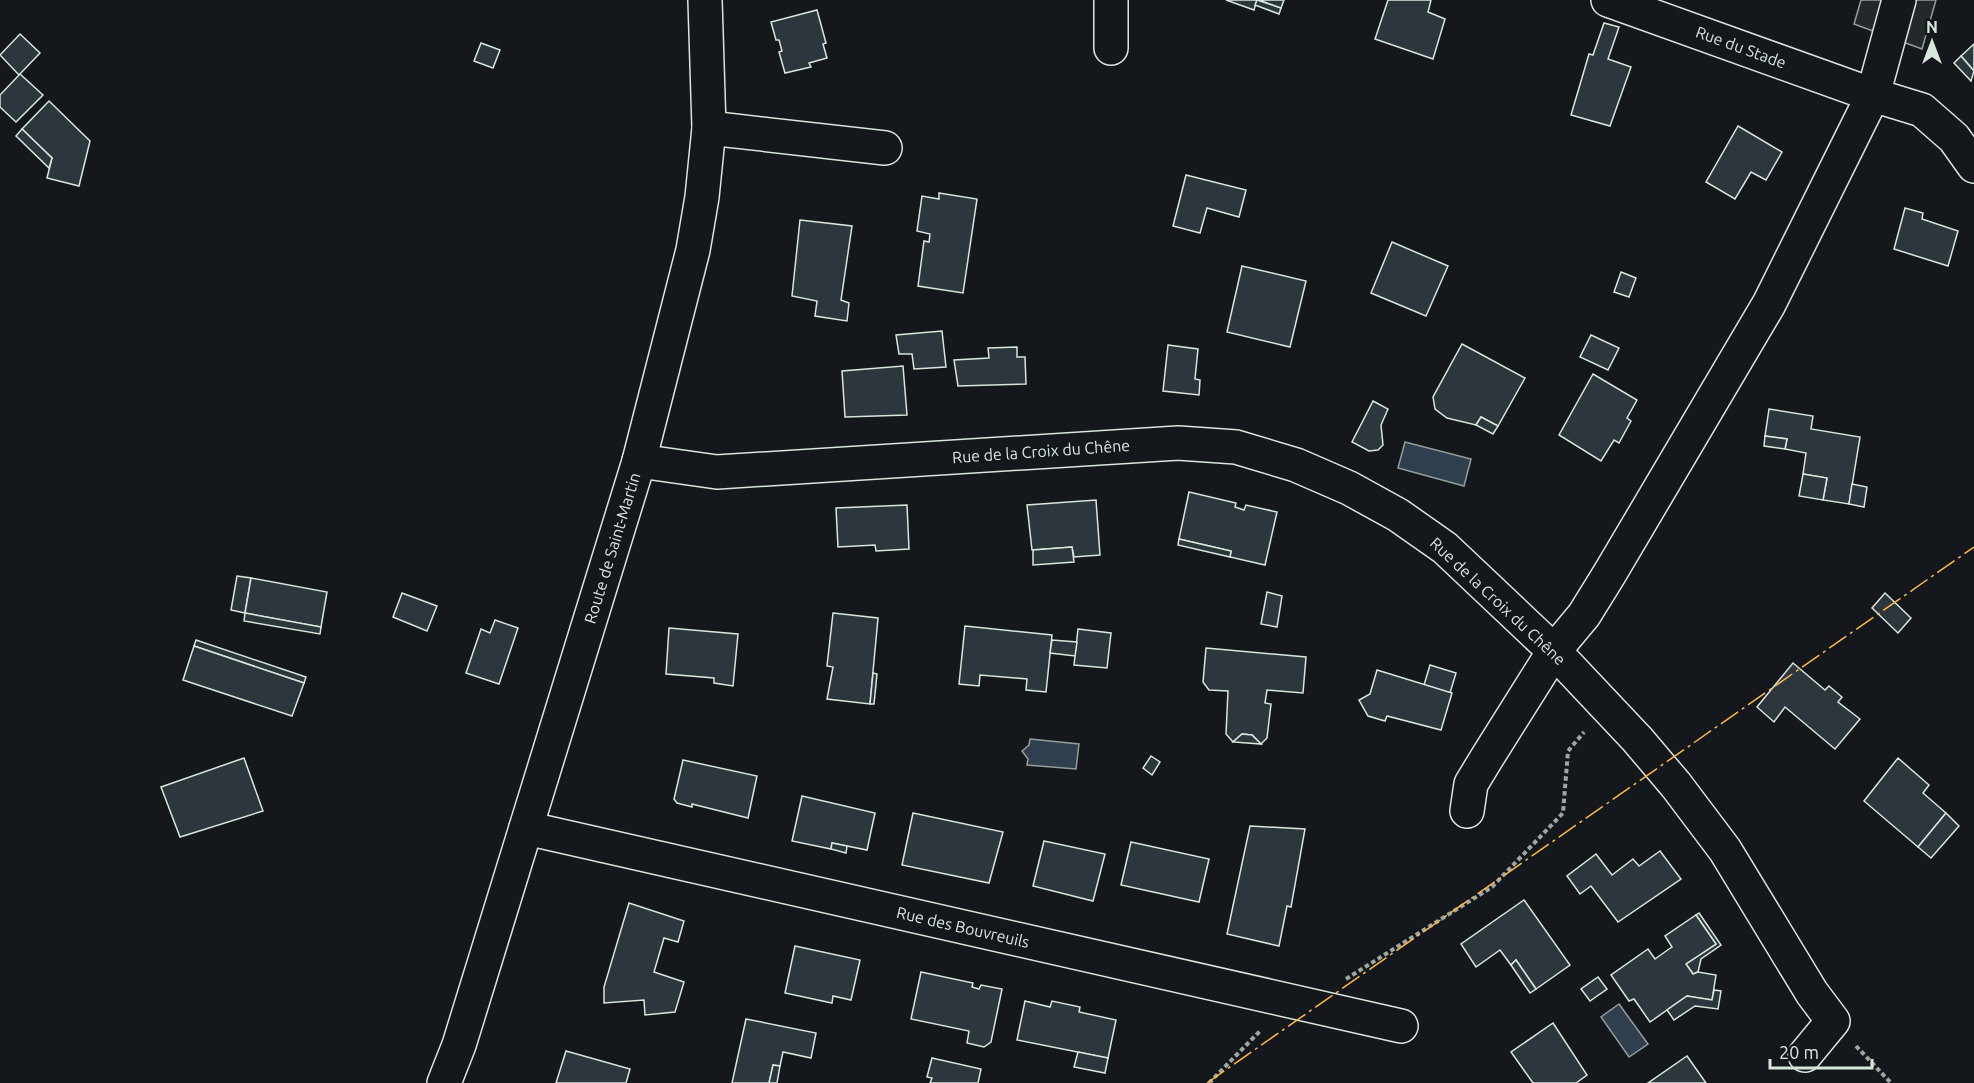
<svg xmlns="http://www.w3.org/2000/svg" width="1974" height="1083" font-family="Ubuntu,sans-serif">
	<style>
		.parking { fill: #24282b; stroke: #939e99; stroke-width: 1.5 }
		.water { fill: #2f3f4d; stroke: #939e99; stroke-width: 1.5 }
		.building { fill: #2c363c; stroke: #d8e6dc; stroke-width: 1.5 }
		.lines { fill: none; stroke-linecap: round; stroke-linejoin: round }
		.minor-casing { stroke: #d8e6dc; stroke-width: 36 }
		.path { stroke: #9da8a2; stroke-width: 4; stroke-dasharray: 4.5 3; stroke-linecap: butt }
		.minor { stroke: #14181c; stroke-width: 33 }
		.power { stroke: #ffb74d; stroke-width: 1.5; stroke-dasharray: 21 4.5 3 4.5; stroke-linecap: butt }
		.labels { text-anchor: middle; stroke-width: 4.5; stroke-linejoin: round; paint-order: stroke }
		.street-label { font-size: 16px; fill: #d8e6dc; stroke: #14181c }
	</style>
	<rect width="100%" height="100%" fill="#14181c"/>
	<path class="parking" d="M1861 0H1936L1922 49 1854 24Z"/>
	<g class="water">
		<path d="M1405 442 1471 459 1464 486 1398 468Z"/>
		<path d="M1030 739 1079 744 1076 769 1027 765 1028 759 1022 751 1029 745Z"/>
		<path d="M1619 1004 1648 1044 1629 1057 1601 1017Z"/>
	</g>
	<g class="building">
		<path d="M1226 0H1257L1254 10Z"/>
		<path d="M1257 0 1281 8 1279 14 1255 5Z"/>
		<path d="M1259 0H1284L1281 8Z"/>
		<path d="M1388 0H1431L1428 12 1445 19 1433 59 1375 39Z"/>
		<path d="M817 10 826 43 823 44 827 58 809 63 811 67 785 73 779 52 782 51 779 40H776L771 22Z"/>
		<path d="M1604 23 1619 27 1608 59 1631 67 1610 126 1571 115 1589 54 1593 55Z"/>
		<path d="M20 34 40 53 19 75 0 55Z"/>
		<path d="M481 43 500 50 493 68 474 61Z"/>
		<path d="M1974 44V71L1961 56Z"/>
		<path d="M1961 56 1974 71 1971 81 1954 63Z"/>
		<path d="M20 74 43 95 16 122 0 107V95Z"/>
		<path d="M49 101 90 141 79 186 47 178 52 158 22 129Z"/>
		<path d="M1738 126 1782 152 1766 180 1751 172 1735 199 1706 182Z"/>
		<path d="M22 129 52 158 49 168 16 136Z"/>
		<path d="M1186 175 1246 190 1239 217 1207 208 1200 233 1173 226Z"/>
		<path d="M939 193 977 199 963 293 918 286 924 241 929 242 930 234 917 231 922 196 939 199Z"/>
		<path d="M1905 208 1923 213 1922 219 1958 231 1948 266 1894 249Z"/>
		<path d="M800 220 852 226 841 300 849 303 847 321 815 316 817 301 792 296Z"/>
		<path d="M1392 242 1448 266 1426 316 1371 293Z"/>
		<path d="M1242 266 1306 281 1290 347 1227 332Z"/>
		<path d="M1621 272 1636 278 1629 297 1614 292Z"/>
		<path d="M942 331 946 367 914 369 912 354H899L896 335Z"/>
		<path d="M1591 335 1619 348 1608 370 1580 357Z"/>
		<path d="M1462 344 1525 378 1498 426 1481 417 1476 425 1447 418 1435 409 1433 397Z"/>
		<path d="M1168 345 1198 349 1195 379 1200 380 1199 395 1163 391Z"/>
		<path d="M1017 347V357H1025L1026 384 958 386 954 360 989 358 988 348Z"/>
		<path d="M903 366 907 415 845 417 842 371Z"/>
		<path d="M1593 374 1637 400 1627 418 1631 421 1619 443 1614 440 1601 461 1559 435Z"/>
		<path d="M1373 401 1388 409 1381 425 1383 445 1378 450 1369 451 1352 442Z"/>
		<path d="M1769 409 1813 416 1811 429 1860 437 1849 504 1823 500 1827 478 1803 474 1806 453 1785 449 1787 439 1765 436Z"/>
		<path d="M1481 417 1498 426 1493 434 1476 425Z"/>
		<path d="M1765 436 1787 439 1785 449 1764 446Z"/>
		<path d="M1803 474 1827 478 1823 500 1799 496Z"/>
		<path d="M1852 484 1867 487 1864 507 1849 504Z"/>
		<path d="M1189 492 1236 503 1235 507 1244 510 1246 505 1277 512 1265 565 1230 557 1231 551 1179 539Z"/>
		<path d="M1096 500 1100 555 1074 557 1072 547 1032 550 1027 505Z"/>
		<path d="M907 505 909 549 876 551 875 545 838 547 836 508Z"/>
		<path d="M1179 539 1231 551 1230 557 1178 545Z"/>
		<path d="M1072 547 1074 562 1033 565V550Z"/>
		<path d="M237 576 251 578 245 613 231 610Z"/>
		<path d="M251 578 327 592 321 627 245 613Z"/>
		<path d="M1267 592 1282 596 1277 627 1261 624Z"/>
		<path d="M402 593 437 606 427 631 393 617Z"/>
		<path d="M1885 593 1911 618 1898 633 1872 608Z"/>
		<path d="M245 613 321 627 320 634 244 621Z"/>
		<path d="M833 613 878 618 870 704 827 699 833 667 827 666Z"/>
		<path d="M495 620 518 628 499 684 466 673 481 629 490 633Z"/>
		<path d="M965 626 1052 635 1046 692 1026 690 1027 679 980 675 979 686 959 684Z"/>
		<path d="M669 628 738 634 733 686 714 683V678L666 674Z"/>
		<path d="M1078 629 1111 633 1107 668 1074 665Z"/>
		<path d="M196 640 306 677 304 683 194 646Z"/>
		<path d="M1052 640 1077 642 1075 656 1050 653Z"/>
		<path d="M194 646 304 683 292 716 183 680Z"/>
		<path d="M1206 648 1306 657 1303 693 1267 690 1265 703 1271 704 1267 738 1261 744 1252 735 1242 734 1233 742 1226 734 1228 691 1209 690 1203 682Z"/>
		<path d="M1793 663 1825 690 1829 686 1842 697 1838 702 1860 719 1835 749 1785 707 1774 722 1757 707Z"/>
		<path d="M1430 665 1456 673 1450 693 1424 685Z"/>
		<path d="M1377 670 1452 693 1441 730 1387 716 1385 721 1368 716 1359 700 1370 694Z"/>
		<path d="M873 673 877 674 874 704H870Z"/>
		<path d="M1242 734 1252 735 1261 744 1233 742Z"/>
		<path d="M1151 756 1160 762 1152 775 1143 768Z"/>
		<path d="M244 758 263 811 180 837 161 787Z"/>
		<path d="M1898 758 1929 785 1923 793 1946 813 1918 847 1864 801Z"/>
		<path d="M683 760 757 776 748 818 692 804V807L677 803 674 799Z"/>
		<path d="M802 796 875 813 867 850 832 843 831 849 792 841Z"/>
		<path d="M913 813 1003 832 989 883 902 865Z"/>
		<path d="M1946 813 1959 826 1931 858 1918 847Z"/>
		<path d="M1250 826 1305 829 1291 907 1287 906 1279 946 1227 934Z"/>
		<path d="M1044 841 1105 854 1093 901 1033 886Z"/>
		<path d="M1131 842 1209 859 1199 902 1121 885Z"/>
		<path d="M832 843 847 846 846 853 831 849Z"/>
		<path d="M1660 851 1681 879 1618 922 1591 886 1580 894 1567 876 1596 854 1612 875 1633 859 1639 866Z"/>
		<path d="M1524 900 1570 965 1536 989 1516 960 1511 965 1500 950 1476 967 1461 944Z"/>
		<path d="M629 903 684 921 678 942 664 938 654 972 684 982 675 1012 645 1015 644 1000 604 1003V987Z"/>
		<path d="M1699 913 1721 945 1701 959 1698 972 1693 974 1686 964 1716 944 1696 915Z"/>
		<path d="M1696 915 1716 944 1686 964 1693 974 1698 972 1716 975 1712 1000 1687 996 1650 1022 1634 999 1629 1001 1611 975 1648 949 1655 959 1669 949 1672 947 1665 936Z"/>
		<path d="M795 946 860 960 851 1000 833 996 832 1003 785 993Z"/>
		<path d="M1516 960 1536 989 1530 993 1511 965Z"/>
		<path d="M921 972 973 983 972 987 979 989 981 985 1002 989 991 1042 984 1047 967 1043 969 1031 911 1019Z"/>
		<path d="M1598 977 1607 989 1590 1001 1581 989Z"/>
		<path d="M1714 990 1721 991 1718 1009 1695 1006 1674 1020 1667 1010 1687 996 1712 1000Z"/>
		<path d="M1025 1001 1050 1007 1052 1001 1080 1007 1079 1012 1116 1020 1108 1058 1017 1040Z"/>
		<path d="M746 1019 816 1033 811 1058 783 1052 780 1066 773 1065 769 1083H732Z"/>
		<path d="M1553 1023 1587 1075 1576 1083H1533L1511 1052Z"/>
		<path d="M566 1051 630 1069 626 1083H556Z"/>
		<path d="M1078 1052 1108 1058 1105 1073 1074 1067Z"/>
		<path d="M1687 1056 1706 1083H1648Z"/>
		<path d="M932 1058 981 1069 978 1083H930L932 1078 927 1077Z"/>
		<path d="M773 1065 780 1066 777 1083H769Z"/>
	</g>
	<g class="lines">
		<defs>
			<g id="minor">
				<path d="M1111 0V48"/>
				<path d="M1608 0 1873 95 1922 110 1954 138 1974 166"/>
				<path d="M709 128 885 148"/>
				<path d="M639 461 717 472 1178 443 1236 447 1296 465 1349 488 1398 515 1445 548 1554 651 1637 739 1676 785 1725 850 1812 993 1833 1021 1805 1055"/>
				<path d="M1467 811 1471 784 1488 756 1554 651 1584 615 1610 573 1769 304 1873 95 1899 0"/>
				<path d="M526 828 1401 1026"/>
				<path d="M444 1083 459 1045 639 461 693 250 702 197 709 128 705 0"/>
			</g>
		</defs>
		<use href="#minor" class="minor-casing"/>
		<g class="path">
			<path d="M1346 979 1492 887 1563 813 1568 751 1584 732"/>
			<path d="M1856 1046 1891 1083"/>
			<path d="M1209 1083 1261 1030"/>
		</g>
		<use href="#minor" class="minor"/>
		<path class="power" d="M1207 1083 1974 547"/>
	</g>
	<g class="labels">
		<g class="street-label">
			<text transform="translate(1741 47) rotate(20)" y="6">Rue du Stade</text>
			<text transform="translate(1041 451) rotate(-4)" y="6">Rue de la Croix du Chêne</text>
			<text transform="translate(612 548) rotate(-73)" y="6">Route de Saint-Martin</text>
			<text transform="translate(1498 601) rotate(43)" y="6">Rue de la Croix du Chêne</text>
			<text transform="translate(963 927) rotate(13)" y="6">Rue des Bouvreuils</text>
		</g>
	</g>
	<g transform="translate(1932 42)" stroke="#14181c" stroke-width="4.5" paint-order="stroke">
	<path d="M0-4.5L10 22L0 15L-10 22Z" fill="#d8e6dc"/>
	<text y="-9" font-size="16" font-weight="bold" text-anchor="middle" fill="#d8e6dc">N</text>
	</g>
	<path d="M1770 1059v9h102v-9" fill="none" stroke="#d8e6dc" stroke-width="3"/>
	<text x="1779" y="1059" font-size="18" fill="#d8e6dc" stroke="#14181c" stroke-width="4.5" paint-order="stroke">20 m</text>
</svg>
